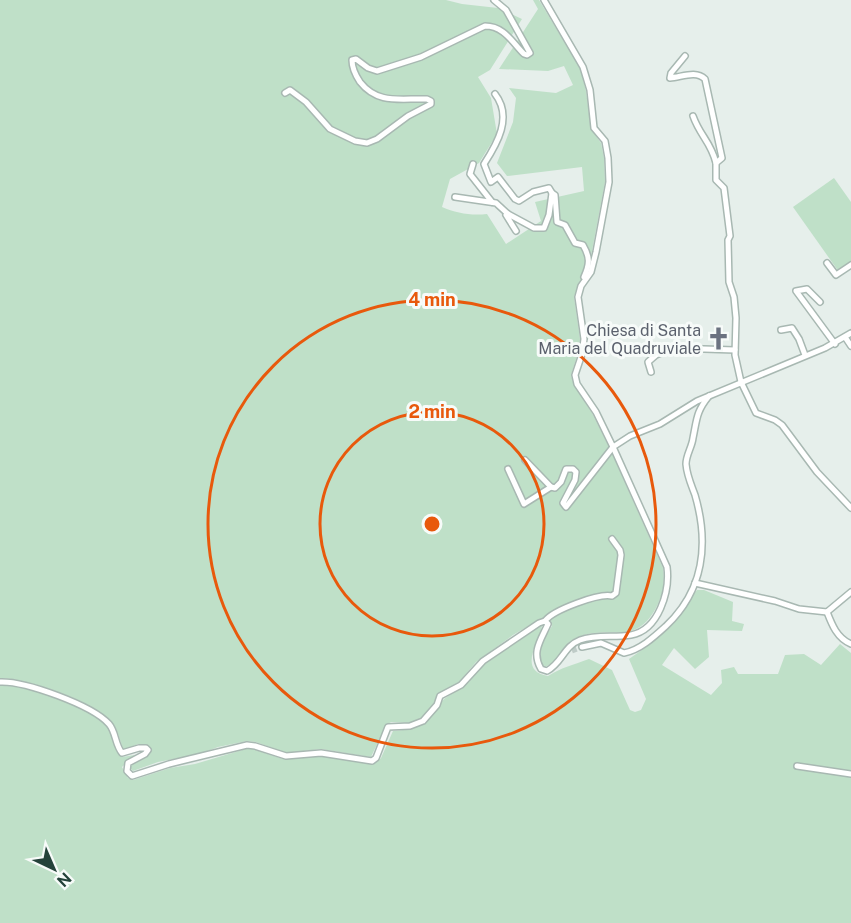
<svg xmlns="http://www.w3.org/2000/svg" width="851" height="923" font-family="'Public Sans',sans-serif">
	<style>
		.green { fill: #bfe0c8 }
		.lines { fill: none; stroke-linecap: round; stroke-linejoin: round }
		.minor-tunnel { stroke: #bfccc8; stroke-width: 5; stroke-dasharray: 5 2.5; stroke-linecap: butt }
		.minor-casing { stroke: #a8b8b2; stroke-width: 8 }
		.minor { stroke: #fff; stroke-width: 5 }
		.ring { fill: none; stroke: #e8590c; stroke-width: 3 }
		.labels { text-anchor: middle; stroke-width: 6; stroke-linejoin: round; paint-order: stroke }
		.worship-label { font-size: 16px; fill: #5b616d; stroke: #f7fbf9; text-anchor: end }
		.centre { fill: #e8590c; stroke: #f7fbf9; stroke-width: 3 }
		.ring-label { font-size: 18px; text-anchor: middle; font-weight: bold; fill: #e8590c; stroke: #f7fbf9; stroke-width: 6; stroke-linejoin: round; paint-order: stroke }
	</style>
	<rect width="100%" height="100%" fill="#e6efeb"/>
	<g class="green">
		<path d="M0 0H446L462 4 498 8 522 19 490 70 478 77 491 98 497 134 479 163 450 179 442 207C456 213 471 216 487 214L506 244 541 221 535 202 584 191 582 167 507 176 497 163 513 122 516 98 509 88 556 93 573 85 564 66 548 71 499 69 538 9 533 0H539L580 68 586 91 591 129 601 143 604 158 605 182 592 251 587 270 578 285 574 297 580 339 578 353 571 375 574 385 592 413 610 449 663 568C665 582 663 595 656 608 634 649 606 622 574 639 561 646 558 664 544 667 534 654 544 639 552 626L550 620 542 618 513 635 476 662 459 682 438 694 434 703 421 718 410 723 391 722 386 725 371 757 321 749 287 753 256 742 247 741 218 747 200 754 158 762 133 771 130 768 132 764 150 754 151 749 148 745 138 744 124 750C119 740 118 728 110 720 91 701 27 678 0 678Z"/>
		<path d="M834 178 851 202V264L839 272 793 207Z"/>
		<path d="M697 590H704L733 602 732 621 744 624 742 631 707 630 709 657 695 669 674 648 662 665 711 695 722 683 721 670 734 667 738 674H778L785 655 804 654 821 665 840 644 851 653V923H0V686C6 686 13 686 19 687 36 690 94 711 105 724 113 732 116 747 122 757L135 755 122 767 128 778 133 780 170 768 195 764 249 748 283 759 321 756 371 763 377 762 381 758 393 731 412 729 425 722 444 699 469 682 479 668 542 625C542 637 515 671 548 676 562 667 573 665 589 659L612 670 630 710 635 712 641 710 646 699 629 659C661 638 674 620 697 590Z"/>
	</g>
	<g class="lines">
		<path class="minor-tunnel" d="M572 651 582 647"/>
		<defs>
			<g id="minor">
				<path d="M685 56 671 73 670 78C682 77 696 70 705 79L722 158 716 163V180L724 188 730 236 728 240 729 282 734 297 736 318 735 355 741 382 756 413 775 420 782 425 817 472 851 508"/>
				<path d="M285 93 290 90 306 102 330 129 355 141 367 143 377 139 408 116 431 104V101L427 99C401 98 378 105 360 82 356 76 352 67 352 60L356 59 368 68 377 71 421 57 485 26C504 26 512 42 524 54L527 55 530 53 506 10 494 0"/>
				<path d="M495 94C513 117 497 144 484 164L491 182 498 177 515 199 519 201 533 192 549 188 552 193"/>
				<path d="M693 116C700 136 711 142 716 163"/>
				<path d="M473 164 470 174 492 202"/>
				<path d="M455 197 496 203 508 214"/>
				<path d="M516 231 506 215 508 214 534 228H544L549 215 552 193 555 195 557 222 565 225 575 243 583 245C590 257 590 264 584 277"/>
				<path d="M827 263 836 275 851 265"/>
				<path d="M820 302 807 289 796 291 835 344"/>
				<path d="M781 330 792 328 799 339 805 355"/>
				<path d="M845 337 851 346"/>
				<path d="M651 372 648 362 656 355 673 348 735 350"/>
				<path d="M525 460 551 487"/>
				<path d="M508 469 524 504 551 487 555 488 561 482 566 469H573L576 472 575 480 563 503 566 507 613 447 630 436 660 424 697 401 825 348 851 333"/>
				<path d="M695 583 775 601 799 609 827 612"/>
				<path d="M827 612C832 625 837 638 851 644"/>
				<path d="M827 612 851 592"/>
				<path d="M545 621C553 610 599 593 612 596L616 593 621 555 620 550 612 539"/>
				<path d="M582 647 601 643 624 653C640 650 654 637 666 626 704 590 709 543 695 495 691 484 687 476 686 464 686 455 692 447 693 438 697 419 696 412 709 396"/>
				<path d="M0 682C25 681 92 705 109 724 116 732 115 745 122 753L139 748H146L148 750 145 754 128 763 127 771 132 776 169 764 247 745 255 746 286 756 321 753 372 761 376 758 388 727 410 726 423 721 437 705 440 696 461 685 483 661 539 623 545 621 548 624C541 640 531 652 541 669L547 671C562 663 564 646 580 640 597 634 614 638 631 635 659 630 670 591 667 567L613 447 596 412 577 384 575 375 582 354 584 339 578 297 581 286 591 272 596 252 609 182 608 158 605 141 594 128 590 90 583 67 544 0"/>
				<path d="M797 766 851 774"/>
			</g>
		</defs>
		<use href="#minor" class="minor-casing"/>
		<use href="#minor" class="minor"/>
	</g>
	<g class="ring">
		<circle cx="432" cy="524" r="112"/>
		<circle cx="432" cy="524" r="224"/>
	</g>
	<defs>
		<symbol id="church-bare" viewBox="-9 -9 18 18"><path d="M-1.2-6h2.4v3.5h3.3v2.4h-3.3V6h-2.4V-.1h-3.3v-2.4h3.3Z" fill="#6b7280" stroke="#f7fbf9" stroke-width="2.5" paint-order="stroke"/></symbol>
	</defs>
	<g fill-rule="evenodd">
		<use href="#church-bare" x="702" y="322" width="33" height="33"/>
	</g>
	<g class="labels">
		<g class="worship-label">
			<text x="701" y="336">Chiesa di Santa<tspan x="701" dy="18">Maria del Quadruviale</tspan></text>
		</g>
	</g>
	<circle cx="432" cy="524" r="9" class="centre"/>
	<g class="ring-label">
		<text x="432" y="306">4 min</text>
		<text x="432" y="418">2 min</text>
	</g>
	<g transform="translate(54 869) rotate(136)" stroke="#f7fbf9" stroke-width="4.5" paint-order="stroke">
	<path d="M0-4.5L10 22L0 15L-10 22Z" fill="#24423a"/>
	<text y="-9" font-size="16" font-weight="bold" text-anchor="middle" fill="#24423a">N</text>
	</g>
</svg>
